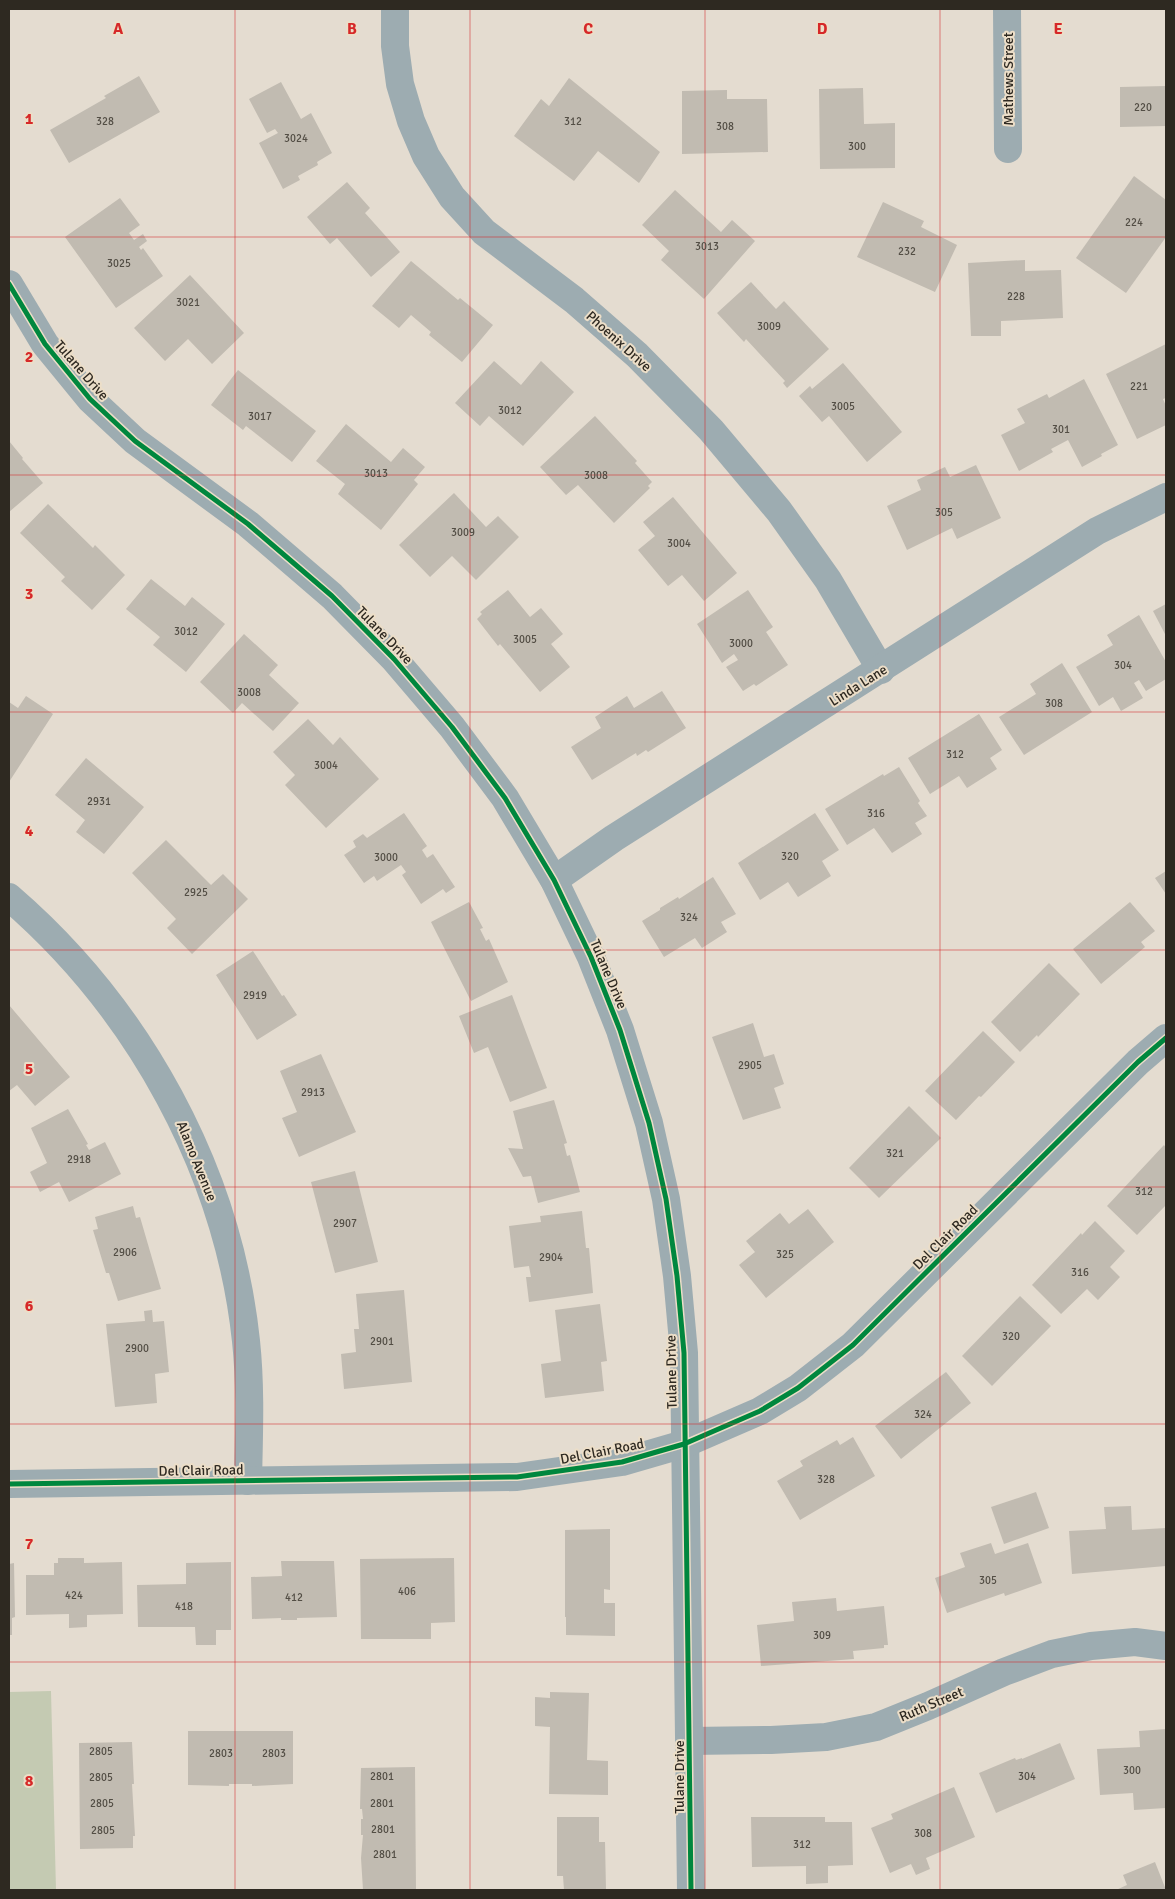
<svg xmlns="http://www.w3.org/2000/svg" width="1175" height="1899" font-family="Signika,sans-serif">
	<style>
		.green { fill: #c4cab2 }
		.building { fill: #c1bbb1 }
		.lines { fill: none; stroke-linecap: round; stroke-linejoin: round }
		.minor { stroke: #9dacb1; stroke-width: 28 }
		.cycleway-casing { stroke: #ecdec8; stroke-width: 8 }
		.cycleway { stroke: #00873e; stroke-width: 5 }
		.grid { fill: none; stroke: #d62828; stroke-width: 1; stroke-opacity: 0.55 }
		.labels { text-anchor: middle; stroke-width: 4; stroke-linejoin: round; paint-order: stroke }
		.number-label { font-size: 11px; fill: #534e45 }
		.street-label { font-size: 14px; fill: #2e2921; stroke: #ecdec8 }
		.grid-label { font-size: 16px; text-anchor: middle; font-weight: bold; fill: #d62828; stroke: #ecdec8; stroke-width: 4; stroke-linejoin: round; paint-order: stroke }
	</style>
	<rect width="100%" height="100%" fill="#e4dcd0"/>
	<path class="green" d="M51 1691 56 1890H9V1692Z"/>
	<g class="building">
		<path d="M139 76 160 112 69 163 50 130 106 98 104 96Z"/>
		<path d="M569 78 660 152 639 183 598 151 574 181 514 136 541 99 549 106Z"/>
		<path d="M281 82 301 119 311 113 332 153 317 162 318 165 298 176 300 180 283 189 259 143 278 133 275 129 267 133 249 99Z"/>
		<path d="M1166 86V126L1120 127V87Z"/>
		<path d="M863 88 864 124 895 123V168L820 169 819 89Z"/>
		<path d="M727 90V99H767L768 152 682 154V91Z"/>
		<path d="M1134 176 1166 200V237L1126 293 1076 258Z"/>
		<path d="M347 182 370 208 365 213 400 252 371 277 337 238 330 244 307 217Z"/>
		<path d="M675 190 721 232 732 220 755 241 704 299 661 260 669 251 642 225Z"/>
		<path d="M120 198 140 225 129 233 134 240 143 234 147 241 139 247 141 250 143 248 163 276 116 308 65 237Z"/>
		<path d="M883 202 924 221 921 227 957 245 935 292 857 257Z"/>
		<path d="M1025 260V271L1061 270 1063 318 1001 321V336H971L968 263Z"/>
		<path d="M411 261 458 300 460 298 493 325 462 362 429 335 431 332 411 315 399 328 372 306Z"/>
		<path d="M190 275 244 333 212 364 188 339 165 361 134 328Z"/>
		<path d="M751 282 776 309 784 301 829 349 787 388 783 383 785 381 746 339 744 342 717 313Z"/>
		<path d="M1166 344V398L1163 399 1166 406V425L1137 439 1106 374Z"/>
		<path d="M494 361 521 385 541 361 574 392 523 446 489 416 480 426 455 403Z"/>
		<path d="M843 363 902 432 867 462 829 416 822 422 799 396 810 386 812 389Z"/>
		<path d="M238 370 316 431 292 462 246 426 243 430 211 405Z"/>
		<path d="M1084 379 1118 445 1101 454 1102 456 1082 467 1068 440 1051 449 1053 452 1019 471 1001 435 1025 423 1017 409 1047 394 1049 398Z"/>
		<path d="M595 416 637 461 635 463 652 482 648 486 650 488 614 523 578 485 566 495 540 467Z"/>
		<path d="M346 424 391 462 403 448 425 467 414 480 418 484 381 530 338 494 345 484 316 461Z"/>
		<path d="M9 441 23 458 22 459 43 483 9 512Z"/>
		<path d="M976 465 1001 518 957 539 952 528 907 550 887 506 921 490 917 480 945 467 950 477Z"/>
		<path d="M454 493 486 527 498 516 519 537 476 580 452 556 430 577 399 545Z"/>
		<path d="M673 497 737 573 704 601 682 575 668 586 638 550 655 536 643 522Z"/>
		<path d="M48 504 93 548 95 545 125 575 92 610 61 581 65 577 20 533Z"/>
		<path d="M151 579 185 606 192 597 225 624 186 672 153 645 160 637 126 609Z"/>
		<path d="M508 590 530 617 541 608 563 634 551 644 570 667 540 692 500 644 498 646 477 619 482 614 480 612Z"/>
		<path d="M748 590 773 627 766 632 788 665 756 686 754 684 743 691 726 667 738 660 734 654 722 663 697 624Z"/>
		<path d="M1166 604V636L1153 611Z"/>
		<path d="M1139 615 1166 662V679L1146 691 1139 680 1134 683 1143 698 1121 711 1113 697 1099 706 1076 667 1113 645 1107 635Z"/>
		<path d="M244 634 278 665 269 675 299 703 273 731 242 703 233 713 200 682Z"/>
		<path d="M1062 663 1092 712 1024 755 999 717 1036 694 1030 684Z"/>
		<path d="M662 691 686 728 648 752 646 750 637 756 636 753 592 780 571 747 601 728 595 717 627 696 634 708Z"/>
		<path d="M26 696 53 714 9 782V702L18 708Z"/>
		<path d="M979 714 1002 750 990 758 997 769 967 788 959 776 930 794 908 758Z"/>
		<path d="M308 719 333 745 340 737 379 779 326 828 285 785 295 775 273 752Z"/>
		<path d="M86 758 144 807 104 854 76 832 85 820 55 795Z"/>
		<path d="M899 767 920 801 918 803 927 816 915 823 922 834 892 853 874 828 847 845 825 809 883 774 884 776Z"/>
		<path d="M404 813 427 846 422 850 427 858 433 854 455 887 446 893 443 889 421 904 402 875 406 872 401 865 377 881 374 876 364 883 344 855 356 847 353 841 363 834 367 838Z"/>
		<path d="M815 813 839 850 822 861 831 876 798 897 788 882 760 900 738 863Z"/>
		<path d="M166 840 211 885 223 874 248 899 192 954 167 928 176 919 132 873Z"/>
		<path d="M1166 871V894L1155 878Z"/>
		<path d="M713 877 736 914 721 922 727 932 702 948 695 938 664 957 642 921 660 910V908L678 897 679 899Z"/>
		<path d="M469 902 483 928 480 929 486 941 489 939 508 982 471 1001 431 922Z"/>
		<path d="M1130 902 1155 931 1141 942 1145 947 1101 984 1073 949Z"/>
		<path d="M253 951 282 996 284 995 297 1015 257 1040 216 975Z"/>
		<path d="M1049 963 1080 994 1038 1037 1037 1035 1020 1052 991 1022Z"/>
		<path d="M512 995 547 1088 510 1102 488 1047 474 1053 459 1016Z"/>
		<path d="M9 1005 70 1077 35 1106 17 1085 9 1091Z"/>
		<path d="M753 1023 764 1057 774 1054 784 1084 774 1088 781 1108 743 1120 712 1037Z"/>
		<path d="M983 1031 1015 1062 981 1097 979 1096 956 1120 925 1091Z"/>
		<path d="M321 1054 356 1132 299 1157 282 1118 297 1112 280 1071Z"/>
		<path d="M554 1100 567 1143 564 1144 567 1156 570 1155 580 1192 538 1203 531 1176 523 1177 508 1148 523 1149 513 1111Z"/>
		<path d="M909 1106 941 1138 879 1198 849 1168Z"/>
		<path d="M68 1109 88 1144 86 1145 89 1150 105 1142 121 1174 69 1202 59 1182 40 1192 30 1172 47 1163 31 1128Z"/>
		<path d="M1164 1145 1166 1148V1205L1137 1235 1107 1206Z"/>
		<path d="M355 1171 378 1262 335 1273 311 1182Z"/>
		<path d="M133 1206 136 1218 140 1217 161 1289 118 1301 109 1273H106L93 1230 98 1229 95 1217Z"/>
		<path d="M808 1209 834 1242 766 1298 739 1265 755 1252 746 1241 780 1213 789 1224Z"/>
		<path d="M582 1211 586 1248H589L593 1293 529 1302 526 1277H531L529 1266 514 1268 509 1226 541 1222 540 1216Z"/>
		<path d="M1095 1221 1125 1251 1110 1267 1120 1277 1098 1300 1087 1289 1061 1314 1032 1285 1081 1233 1082 1235Z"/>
		<path d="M404 1290 412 1382 344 1389 341 1354 356 1352 354 1329H359L356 1294Z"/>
		<path d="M1020 1296 1051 1326 992 1386 962 1356Z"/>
		<path d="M600 1304 607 1361 601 1362 604 1391 545 1398 541 1364 561 1361 555 1310Z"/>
		<path d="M152 1310 153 1322 164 1321 169 1372 155 1374 157 1403 115 1407 106 1324 145 1321 144 1311Z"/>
		<path d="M946 1372 971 1403 901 1459 875 1426Z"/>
		<path d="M853 1437 875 1476 800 1520 777 1481 803 1466 800 1461 837 1440 840 1445Z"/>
		<path d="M1036 1492 1049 1528 1004 1544 991 1507Z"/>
		<path d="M1131 1506 1132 1530 1166 1528V1566L1072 1574 1069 1531 1106 1529 1104 1507Z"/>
		<path d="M610 1529V1590L604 1589V1603H615V1636L566 1635V1617H565V1530Z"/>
		<path d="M991 1543 995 1554 1028 1543 1042 1583 1005 1596 1004 1593 947 1613 935 1578 965 1567 960 1553Z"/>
		<path d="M58 1558H84V1563L122 1562 123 1614 87 1615V1627L69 1628V1614L26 1615V1575H54V1563H58Z"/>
		<path d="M454 1558 455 1622 431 1623V1639H361L360 1559Z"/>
		<path d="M281 1561H334L337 1617 297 1618V1620H281V1618L252 1619 251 1577 282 1576Z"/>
		<path d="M231 1562V1630H216V1645H196L195 1627H138L137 1585 186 1584V1563Z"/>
		<path d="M14 1563 15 1617 12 1618V1635H9V1564Z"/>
		<path d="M836 1598 837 1611 884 1606 888 1645H884V1648L853 1651 854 1659 761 1666 757 1625 794 1621 792 1602Z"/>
		<path d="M550 1692 589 1693 587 1760 608 1761V1795L549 1794 550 1727 535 1726V1697L550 1698Z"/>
		<path d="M1166 1729V1808L1134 1810 1133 1793 1100 1795 1097 1749 1140 1747 1139 1731Z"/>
		<path d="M188 1731H293V1784L252 1786V1784H229V1786L188 1785Z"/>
		<path d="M132 1742 134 1784H132L135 1836H133V1848L80 1849 79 1743Z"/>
		<path d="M1060 1743 1075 1779 996 1813 979 1773 1015 1758 1016 1760 1022 1758V1759Z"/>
		<path d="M415 1767 416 1890H363L361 1858 363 1835H361V1819H363L362 1809H360L361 1768Z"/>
		<path d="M954 1787 975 1837 926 1858 930 1869 916 1875 911 1864 890 1873 871 1828 893 1819 891 1814Z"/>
		<path d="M557 1817H599V1842H605L606 1890H564L563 1876H557Z"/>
		<path d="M751 1817H825V1822H852L853 1865 828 1866V1883L806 1884V1866L752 1867Z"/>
		<path d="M1155 1862 1166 1890H1116L1127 1885 1123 1875Z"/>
	</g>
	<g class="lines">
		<g class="minor">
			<path d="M395 9V46L400 84 411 121 426 156 452 197 484 232 574 300 637 355 711 430 779 511 828 580 881 670"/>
			<path d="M1007 9 1008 149"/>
			<path d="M9 284 45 344 90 399 135 441 248 524 332 596 394 659 452 727 505 798 554 880 591 957 620 1030 649 1123 666 1199 677 1276 684 1353 691 1890"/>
			<path d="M554 880 614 838 1097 531 1166 497"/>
			<path d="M9 897C138 1008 228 1170 246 1341 251 1388 249 1434 248 1481"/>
			<path d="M9 1484 517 1477 622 1462 684 1444 760 1411 798 1388 853 1345 1138 1062 1166 1038"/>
			<path d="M690 1741 771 1740 826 1737 876 1727 928 1706 1004 1672 1052 1654 1091 1646 1135 1642 1166 1646"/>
		</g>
		<defs>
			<g id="cycleway">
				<path d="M9 284 45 344 90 399 135 441 248 524 332 596 394 659 452 727 505 798 554 880 591 957 620 1030 649 1123 666 1199 677 1276 684 1353 691 1890"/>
				<path d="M9 1484 517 1477 622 1462 684 1444 760 1411 798 1388 853 1345 1138 1062 1166 1038"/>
			</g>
		</defs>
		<use href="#cycleway" class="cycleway-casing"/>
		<use href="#cycleway" class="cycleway"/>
	</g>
	<path class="grid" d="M235 9V1890M470 9V1890M705 9V1890M940 9V1890M9 237H1166M9 475H1166M9 712H1166M9 950H1166M9 1187H1166M9 1424H1166M9 1662H1166"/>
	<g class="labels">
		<g class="number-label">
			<text x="1143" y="111">220</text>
			<text x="105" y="125">328</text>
			<text x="573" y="125">312</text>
			<text x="725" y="130">308</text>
			<text x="296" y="142">3024</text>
			<text x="857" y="150">300</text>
			<text x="1134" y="226">224</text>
			<text x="707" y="250">3013</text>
			<text x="907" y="255">232</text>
			<text x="119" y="267">3025</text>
			<text x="1016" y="300">228</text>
			<text x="188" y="306">3021</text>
			<text x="769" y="330">3009</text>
			<text x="1139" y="390">221</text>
			<text x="843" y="410">3005</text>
			<text x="510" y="414">3012</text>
			<text x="260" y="420">3017</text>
			<text x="1061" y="433">301</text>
			<text x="376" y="477">3013</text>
			<text x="596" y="479">3008</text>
			<text x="944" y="516">305</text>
			<text x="463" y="536">3009</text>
			<text x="679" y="547">3004</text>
			<text x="186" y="635">3012</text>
			<text x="525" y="643">3005</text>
			<text x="741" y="647">3000</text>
			<text x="1123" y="669">304</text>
			<text x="249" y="696">3008</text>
			<text x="1054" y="707">308</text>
			<text x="955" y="758">312</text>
			<text x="326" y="769">3004</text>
			<text x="99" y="805">2931</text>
			<text x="876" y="817">316</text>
			<text x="790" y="860">320</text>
			<text x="386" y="861">3000</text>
			<text x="196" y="896">2925</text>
			<text x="689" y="921">324</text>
			<text x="255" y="999">2919</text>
			<text x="750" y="1069">2905</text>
			<text x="313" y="1096">2913</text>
			<text x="895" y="1157">321</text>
			<text x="79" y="1163">2918</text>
			<text x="1144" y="1195">312</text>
			<text x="345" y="1227">2907</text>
			<text x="125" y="1256">2906</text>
			<text x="785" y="1258">325</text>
			<text x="551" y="1261">2904</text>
			<text x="1080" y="1276">316</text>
			<text x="1011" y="1340">320</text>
			<text x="382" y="1345">2901</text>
			<text x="137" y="1352">2900</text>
			<text x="923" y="1418">324</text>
			<text x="826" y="1483">328</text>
			<text x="988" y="1584">305</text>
			<text x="407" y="1595">406</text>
			<text x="74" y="1599">424</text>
			<text x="294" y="1601">412</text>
			<text x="184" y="1610">418</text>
			<text x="822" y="1639">309</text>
			<text x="101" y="1755">2805</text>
			<text x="221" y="1757">2803</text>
			<text x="274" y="1757">2803</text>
			<text x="1132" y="1774">300</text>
			<text x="382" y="1780">2801</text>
			<text x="1027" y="1780">304</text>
			<text x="101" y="1781">2805</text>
			<text x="102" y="1807">2805</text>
			<text x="382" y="1807">2801</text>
			<text x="383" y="1833">2801</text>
			<text x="103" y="1834">2805</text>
			<text x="923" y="1837">308</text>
			<text x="802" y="1848">312</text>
			<text x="385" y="1858">2801</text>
		</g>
		<g class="street-label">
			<text transform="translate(1008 79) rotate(-90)" y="5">Mathews Street</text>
			<text transform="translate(619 341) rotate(42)" y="5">Phoenix Drive</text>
			<text transform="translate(82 370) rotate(49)" y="5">Tulane Drive</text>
			<text transform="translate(385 635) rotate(46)" y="5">Tulane Drive</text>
			<text transform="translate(858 685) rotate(-32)" y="5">Linda Lane</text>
			<text transform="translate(609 974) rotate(67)" y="5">Tulane Drive</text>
			<text transform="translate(197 1161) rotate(68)" y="5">Alamo Avenue</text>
			<text transform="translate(945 1237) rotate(-45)" y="5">Del Clair Road</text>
			<text transform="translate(671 1372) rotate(-91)" y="5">Tulane Drive</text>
			<text transform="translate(602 1451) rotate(-11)" y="5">Del Clair Road</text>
			<text transform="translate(201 1470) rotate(-1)" y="5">Del Clair Road</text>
			<text transform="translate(931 1704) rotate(-23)" y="5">Ruth Street</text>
			<text transform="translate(679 1777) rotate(-90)" y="5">Tulane Drive</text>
		</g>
	</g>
	<g class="grid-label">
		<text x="118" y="34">A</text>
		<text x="352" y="34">B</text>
		<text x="588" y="34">C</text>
		<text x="822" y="34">D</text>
		<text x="1058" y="34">E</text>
		<text x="29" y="124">1</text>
		<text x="29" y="362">2</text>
		<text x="29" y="599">3</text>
		<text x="29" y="836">4</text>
		<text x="29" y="1074">5</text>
		<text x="29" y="1311">6</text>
		<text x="29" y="1549">7</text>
		<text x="29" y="1786">8</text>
	</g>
	<rect width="1175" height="1899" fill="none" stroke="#2e2921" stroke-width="20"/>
</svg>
